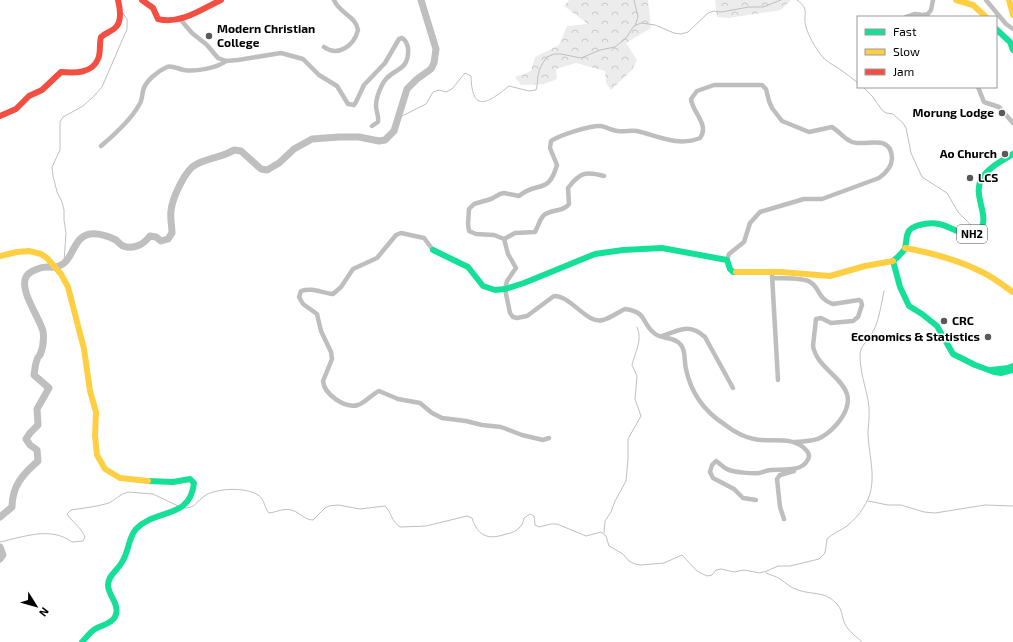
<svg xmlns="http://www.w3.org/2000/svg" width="1013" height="642" font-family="'Exo 2',sans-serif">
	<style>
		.forest { fill: url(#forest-crowns) }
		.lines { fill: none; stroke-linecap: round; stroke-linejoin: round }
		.stream { stroke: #bfbfbf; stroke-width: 1 }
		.river { stroke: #bfbfbf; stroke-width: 7 }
		.street { stroke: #bebebe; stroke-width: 4.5 }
		.fast { stroke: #16e098; stroke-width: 6 }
		.slow { stroke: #ffcf43; stroke-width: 6 }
		.jam { stroke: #f24e42; stroke-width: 6 }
		.poi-dot { fill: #595959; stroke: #fff; stroke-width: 1.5 }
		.labels { text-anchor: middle; stroke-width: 3; stroke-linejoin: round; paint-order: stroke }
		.shield { fill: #fff; stroke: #4c4c4c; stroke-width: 1 }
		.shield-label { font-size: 11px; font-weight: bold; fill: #000 }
		.poi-label { font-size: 12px; font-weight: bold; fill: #000; stroke: #fff; text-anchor: start }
	</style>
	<defs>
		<pattern id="forest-crowns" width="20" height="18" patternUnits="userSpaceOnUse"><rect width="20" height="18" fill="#ececec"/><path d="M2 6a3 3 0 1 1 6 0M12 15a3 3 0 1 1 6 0" fill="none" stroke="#c9c9c9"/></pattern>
	</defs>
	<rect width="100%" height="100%" fill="#fff"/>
	<g class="forest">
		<path d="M569 0H648L651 28 626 43 637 60 632 70 611 90 606 83 605 71 576 63 556 69 557 79 544 84 521 85 515 77 531 71 535 57 559 45 567 26 588 24 564 6Z"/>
		<path d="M715 0H791L781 10 729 18 717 17Z"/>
	</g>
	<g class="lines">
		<g class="stream">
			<path d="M634 0 638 17 635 26"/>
			<path d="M797 0C811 10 802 14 806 27 809 37 815 47 821 55 825 61 832 64 838 68 845 73 852 78 858 83"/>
			<path d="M863 87 872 96 882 110 886 113 893 114 903 123 906 128 911 153 922 177 947 193 958 212 975 229"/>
			<path d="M398 118 426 104 433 92 439 90 446 92 452 89 465 73 471 76C472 114 488 103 509 86L529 91 536 90C538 84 537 81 538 76 539 69 543 62 547 57L554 54H561L581 58 600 50 615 47 626 38 634 26 641 23 655 25 674 33 681 34 688 32 708 13 714 11 721 12 749 7H763L781 0"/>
			<path d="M981 233 985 236"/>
			<path d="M64 262 66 233 64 220V210L62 202 57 192 53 176 52 167 60 150V122L63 117 83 106 93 97 102 87 127 29V19L122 12"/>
			<path d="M868 501 888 505H901L924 512 935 513 985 505 1013 506"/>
			<path d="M183 508C196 509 196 501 206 495 218 488 246 487 258 495 265 499 264 508 269 513 277 512 283 508 291 510 300 512 304 520 313 520L325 508 329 506 338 505 360 509 385 506C392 513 391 521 400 527L426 526 467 516 472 518C478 537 489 540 506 534 512 533 517 531 520 527 523 524 523 522 524 518L530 514 534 516 535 525 539 527 551 524H557L586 536 601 532 606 536 609 546 623 554 629 561 635 564 641 565 664 563 682 555 697 571 707 576 712 575 716 570 721 569 734 572 744 570 760 573 767 571 778 566H790L819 559 825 553 827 539C833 533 840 531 847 526 853 521 859 515 863 508 880 484 868 457 868 431 869 420 870 411 868 400 865 385 860 371 860 355 860 346 867 342 871 335 879 323 881 305 884 291"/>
			<path d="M604 533 605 521 611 512 615 501 626 481 628 459V439L641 416 635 399 637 376 632 365C635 352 643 340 637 327"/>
			<path d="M0 542C23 537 51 526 72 542L83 541 85 537C81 527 73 523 67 514L71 510C83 508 96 507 109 503 115 500 120 494 128 492L153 494 178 506"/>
			<path d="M766 573C770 575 776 576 780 579 786 583 791 588 798 590 812 595 824 591 835 602 843 609 841 616 845 624 848 631 857 637 862 642"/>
		</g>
		<g class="river">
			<path d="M0 517 12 507C12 486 23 474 38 461L37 450 30 445 26 439 30 433 38 425 37 409 49 388 34 375C35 370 35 364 37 360 37 358 39 356 40 355 43 348 44 338 43 331 39 317 19 290 26 277 29 271 41 267 47 267 51 267 56 268 59 266 74 261 72 237 90 234 99 233 108 236 116 240 118 242 121 245 123 246 134 250 144 244 150 236L156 237 161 241 168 239 172 233C172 226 170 219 171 211 172 199 185 169 197 164 209 158 223 157 234 150L241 151 261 169 267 170 279 163 294 149 312 139 339 137H359L379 141 385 140 394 131 407 89 417 79 431 69 434 63 436 49 421 0"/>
			<path d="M0 547 3 555 0 559"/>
		</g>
		<g class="street">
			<path d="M986 0 1006 24 1013 29"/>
			<path d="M906 17 915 14 923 15 928 14 931 10 933 0"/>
			<path d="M180 19 192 33 207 45 218 58 226 61 238 60 281 53 303 59 319 75 337 86 348 104 354 105 356 102 364 85 385 63 399 39 402 38C406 40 407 43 408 48 410 74 390 67 382 85 379 91 376 100 376 106 376 111 379 116 378 122L372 126"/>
			<path d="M324 47C338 57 354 46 358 30 356 16 339 13 334 0"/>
			<path d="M978 87 984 102 999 107 1013 123"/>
			<path d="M101 146C114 135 131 120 139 105 142 101 142 96 143 91 145 81 158 71 167 67 172 65 178 69 184 70 195 72 217 68 226 61"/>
			<path d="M504 239 515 233 535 232C538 227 539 221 543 216 551 208 563 213 569 204L568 188C580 172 586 171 604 176"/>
			<path d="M433 250 424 238 401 233 396 235 377 258 353 269 341 287 333 294C322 293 312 287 301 291L299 297 303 304 317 314 321 331 331 352 332 359 323 381C324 394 345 409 358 405 366 402 372 394 379 391L398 399 420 403 432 413 442 418 466 421 482 425 501 427 522 435 543 440 549 438"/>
			<path d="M727 260 729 254 744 242 750 223 760 212 804 199H822L879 178C886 173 892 167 892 158 891 133 866 147 852 142 844 139 839 131 832 127L809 132 782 121 772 108 769 101 766 89 762 85H714L697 91 691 99C692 112 710 125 700 138 678 147 658 136 637 131 630 130 625 132 618 131 612 131 607 127 601 126 591 125 560 135 551 141L550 148 557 165C548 196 538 180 519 196L504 193 500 194 491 199 474 204 469 209 468 224 469 231 476 234 494 235 504 239 508 254 516 268 507 281 505 289 510 313 513 317 517 318 527 316 554 296C572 296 587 325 603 320 611 318 618 312 625 309 648 312 641 323 654 333 661 340 675 336 681 345 686 351 684 362 686 369 691 393 704 411 724 424 733 431 743 437 754 439 770 443 793 435 806 450 809 453 810 457 807 461 801 472 782 469 771 470 767 470 763 472 759 473 752 474 735 472 729 470 723 468 721 464 716 461L712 465 710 472 713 478 734 489 743 498 756 500"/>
			<path d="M772 275 778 380"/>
			<path d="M772 278C782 279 802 277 810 282 820 287 817 299 833 304L859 300 861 301 862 305 858 317 853 321 831 323 821 318 816 319 813 346C818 376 870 384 837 424 822 441 814 441 794 442"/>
			<path d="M662 336C681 330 689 323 705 337L733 388"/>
			<path d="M784 519 780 507 777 479 780 475 794 471"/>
		</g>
		<g class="fast">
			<path d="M996 29 1010 42 1013 50"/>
			<path d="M1013 154C1002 161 989 167 982 178 971 195 992 218 979 231 968 241 951 226 939 224 931 222 919 224 912 228 904 233 908 243 904 250 901 254 897 258 893 261L900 287 909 306 922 314 937 326 953 354 975 365 994 372 1001 373 1013 370"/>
			<path d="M433 250 468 267 483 286 495 290 505 289 524 283 595 254 623 250 662 248 727 260 730 269 733 272H736"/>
			<path d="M991 370 1008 368 1013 366"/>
			<path d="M82 642C86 638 90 632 95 629 102 625 111 624 115 617 121 605 108 596 108 585 108 575 118 570 122 562 129 552 128 538 136 529 156 508 190 520 194 483L190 479 173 482 148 481"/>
		</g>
		<g class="slow">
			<path d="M956 0 973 5 986 17"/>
			<path d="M1009 0 1013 15"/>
			<path d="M905 248C933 253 959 260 984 273 994 278 1004 286 1013 292"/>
			<path d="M0 256 17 252 29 251 41 254 47 258 61 274 68 287 84 349 90 391 96 412 95 436 97 455 105 469 120 478 148 481"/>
			<path d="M736 272H781L830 276 865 266 893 261"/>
		</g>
		<g class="jam">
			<path d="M142 0 153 8 158 19C180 25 202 9 221 0"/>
			<path d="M0 116 16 109 29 96 42 90 61 72C74 73 92 74 98 59 101 53 99 44 101 37 105 33 111 32 115 28 122 22 120 8 118 0"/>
		</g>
	</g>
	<g class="poi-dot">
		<circle cx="209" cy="36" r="4"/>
		<circle cx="1002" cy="113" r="4"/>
		<circle cx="1005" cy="154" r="4"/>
		<circle cx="970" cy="178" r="4"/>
		<circle cx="944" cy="321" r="4"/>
		<circle cx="988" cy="337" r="4"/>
	</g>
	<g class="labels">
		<rect class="shield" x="957" y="225" width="30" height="18" rx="3"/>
		<g class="shield-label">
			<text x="972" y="238">NH2</text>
		</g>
		<g class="poi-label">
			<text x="217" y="33">Modern Christian<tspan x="217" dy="14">College</tspan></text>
			<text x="994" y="117" text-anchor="end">Morung Lodge</text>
			<text x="997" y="158" text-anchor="end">Ao Church</text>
			<text x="978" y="182">LCS</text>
			<text x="952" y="325">CRC</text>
			<text x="980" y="341" text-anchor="end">Economics &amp; Statistics</text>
		</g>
	</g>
	<rect x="857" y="16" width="140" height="72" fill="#ffffff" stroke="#999999"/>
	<rect x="865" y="29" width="20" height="6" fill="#16e098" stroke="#999999"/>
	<text x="893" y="36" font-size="12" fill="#000000">Fast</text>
	<rect x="865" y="49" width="20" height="6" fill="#ffcf43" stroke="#999999"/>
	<text x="893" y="56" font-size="12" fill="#000000">Slow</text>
	<rect x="865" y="69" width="20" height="6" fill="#f24e42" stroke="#999999"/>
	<text x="893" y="76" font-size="12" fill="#000000">Jam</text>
	<g transform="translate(36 606) rotate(127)" stroke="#ffffff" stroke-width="3" paint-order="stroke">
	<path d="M0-3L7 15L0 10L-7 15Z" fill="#000000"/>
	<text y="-6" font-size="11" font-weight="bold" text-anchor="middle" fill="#000000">N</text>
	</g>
</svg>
